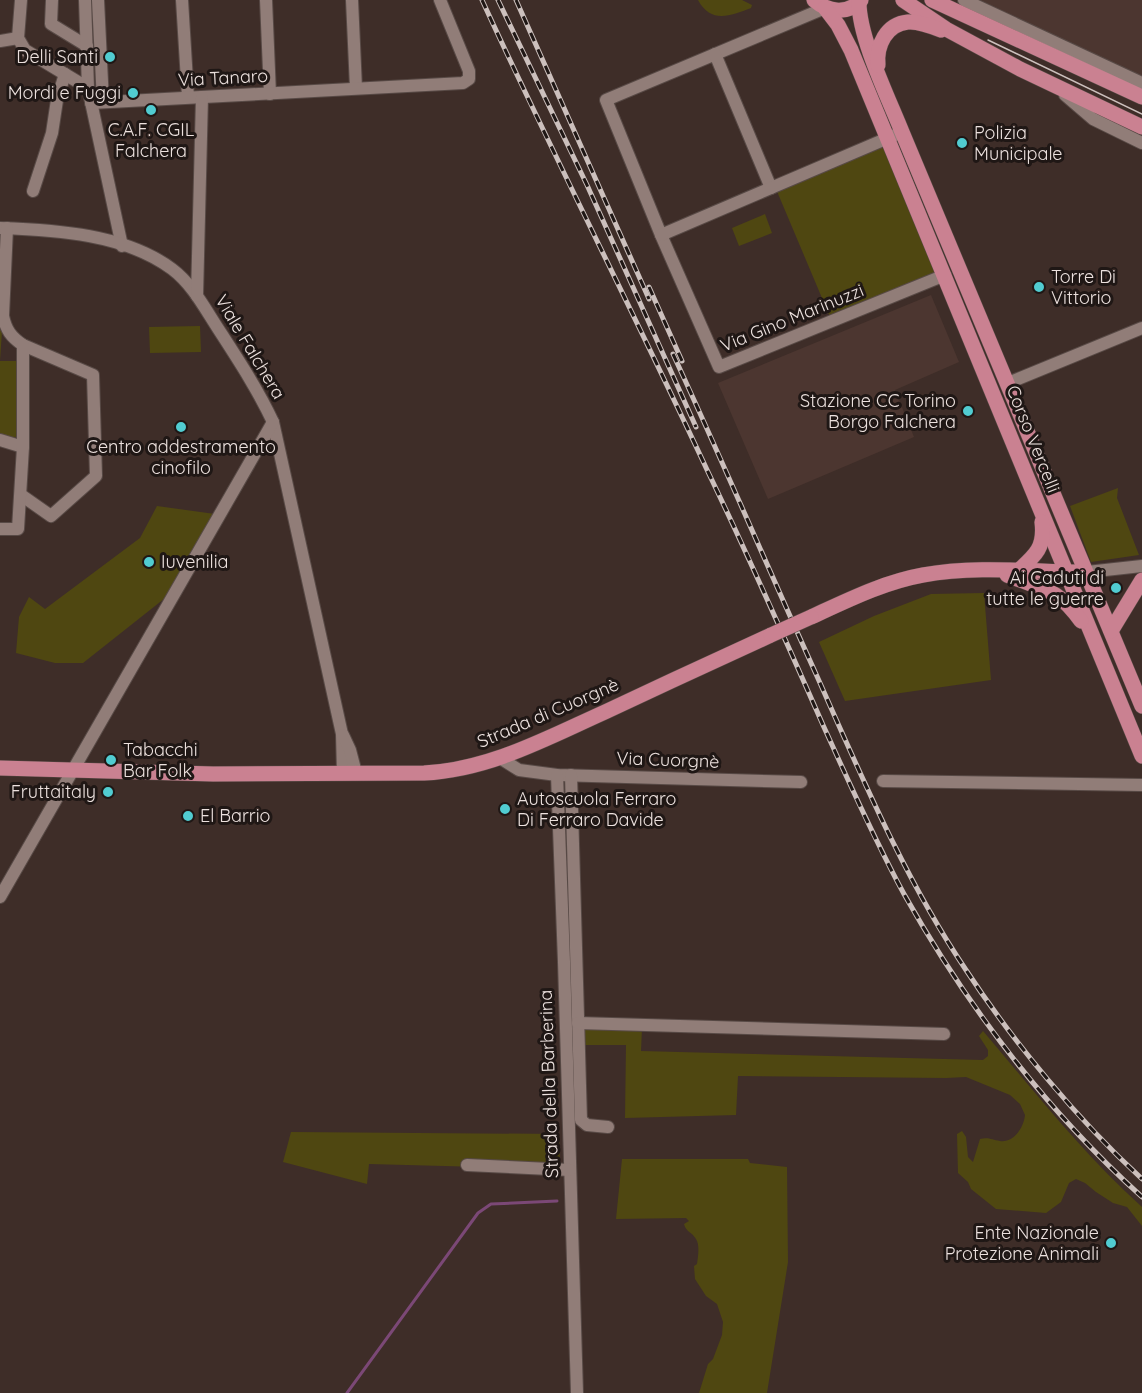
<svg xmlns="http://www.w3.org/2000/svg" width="1142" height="1393" font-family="Quicksand,sans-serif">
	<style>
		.built { fill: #4c3630 }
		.green { fill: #4f4711 }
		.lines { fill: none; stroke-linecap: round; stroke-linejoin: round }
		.stream { stroke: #7b4876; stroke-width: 3 }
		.minor-casing { stroke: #584a46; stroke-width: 14 }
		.major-casing { stroke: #584a46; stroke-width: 16 }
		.minor { stroke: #917d78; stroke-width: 12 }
		.major { stroke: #ca8191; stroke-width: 15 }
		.tram { stroke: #ccc0bd; stroke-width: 1.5 }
		.rail-casing { stroke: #ccc0bd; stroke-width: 5 }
		.rail { stroke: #1f1715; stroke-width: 3; stroke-dasharray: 9; stroke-linecap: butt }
		.major-bridge-casing { stroke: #584a46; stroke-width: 16; stroke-linecap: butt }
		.major-bridge { stroke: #ca8191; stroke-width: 15 }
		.poi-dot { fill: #51ccd1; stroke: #1f1715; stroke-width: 2 }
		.labels { text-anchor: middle; stroke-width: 6; stroke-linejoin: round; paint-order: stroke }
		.poi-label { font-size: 18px; fill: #ece1de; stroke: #1f1715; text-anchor: end }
		.street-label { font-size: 18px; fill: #ece1de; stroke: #1f1715 }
	</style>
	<rect width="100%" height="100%" fill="#3e2d28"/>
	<g class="built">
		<path d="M964 0H1142V83Z"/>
		<path d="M931 295 959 362 895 390 914 437 768 499 718 383Z"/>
	</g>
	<g class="green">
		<path d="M698 0H742L752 5 751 8C730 16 711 24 698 0Z"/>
		<path d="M884 143 937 272 830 317 776 189Z"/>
		<path d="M765 214 772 233 739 246 732 228Z"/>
		<path d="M0 275 3 316 0 361H19V437H0Z"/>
		<path d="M200 326 201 352 150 353 149 327Z"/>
		<path d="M1118 488 1117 498 1139 555 1091 562 1070 506Z"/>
		<path d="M157 506 215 514 179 587 83 663H55L16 653 19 617 29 597 45 609 140 538Z"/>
		<path d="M984 593 991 680 845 701 819 642 874 616 931 594Z"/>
		<path d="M582 1028H642L641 1051 983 1060 988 1056V1050L979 1036 983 1031C1034 1091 1083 1154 1142 1207V1226L1127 1207 1113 1203 1096 1192 1085 1183 1076 1179 1069 1183 1061 1202 1046 1213 996 1209 971 1189 968 1182 958 1173 957 1134 962 1131 966 1137 968 1157 973 1162 980 1139C989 1137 992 1140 1000 1141 1014 1143 1024 1127 1025 1115L1020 1104 1010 1095 966 1077 946 1078 738 1076 736 1115 625 1118 626 1045H583Z"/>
		<path d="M291 1132 559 1134 560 1169 369 1164 367 1184 283 1162Z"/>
		<path d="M622 1159H748L750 1163 787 1167 788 1262 767 1393H699L708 1364 713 1359 722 1335 723 1322 717 1304 706 1296 695 1279 694 1266 697 1264C698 1257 700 1245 696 1239 692 1232 686 1232 684 1224L689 1221 686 1218 616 1219Z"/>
	</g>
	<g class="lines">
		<path class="stream" d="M347 1393 478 1213 491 1204 557 1201"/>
		<defs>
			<g id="minor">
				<path d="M21 0 18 38 25 50 88 88"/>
				<path d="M52 0 51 24 87 46"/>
				<path d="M85 0 88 88 122 246"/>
				<path d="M98 0 103 102"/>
				<path d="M182 0 188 97"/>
				<path d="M266 0 270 94"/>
				<path d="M352 0 356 88"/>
				<path d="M964 0 1142 83"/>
				<path d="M825 8 606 100 661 235 719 367 945 275"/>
				<path d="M0 41 18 38"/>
				<path d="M715 54 771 188"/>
				<path d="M1065 95 1093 119 1142 143"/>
				<path d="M91 103 463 83 469 79V71L440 0"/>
				<path d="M33 191 52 133 57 100 65 74"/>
				<path d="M0 228C56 230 125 234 172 269 192 284 204 307 217 327 237 358 257 388 273 422L342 734 343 773"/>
				<path d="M7 228 3 316C6 330 11 337 23 345L93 375 96 476 51 516 21 495"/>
				<path d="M661 235 895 135"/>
				<path d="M197 296 202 97"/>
				<path d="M1008 383 1142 328"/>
				<path d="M0 440 23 447"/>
				<path d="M0 529H18L23 447V345"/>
				<path d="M1087 572 1142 566"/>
				<path d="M343 735 350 750 356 773"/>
				<path d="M500 758 519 770 557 775 801 782"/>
				<path d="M557 775 564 962 577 1393"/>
				<path d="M571 775 581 1120 587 1125 608 1127"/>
				<path d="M883 781 1142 785"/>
				<path d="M0 897 273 422"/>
				<path d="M578 1023 944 1034"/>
				<path d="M467 1165 570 1170"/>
			</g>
			<g id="major">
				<path d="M814 0C828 12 848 15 861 0"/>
				<path d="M903 0 946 29 1020 69 1142 127"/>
				<path d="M932 0 1142 97"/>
				<path d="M859 2C859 38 888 97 902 132L1142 706"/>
				<path d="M825 8 838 25 851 50 1142 756"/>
				<path d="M878 65C876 46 886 24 908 22 918 21 931 26 941 30"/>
				<path d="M1018 571C1036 555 1045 547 1042 522"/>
				<path d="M1007 575C1043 590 1057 587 1081 621"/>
				<path d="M811 617C848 600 884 582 923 575 973 566 1025 571 1075 572"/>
				<path d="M1111 631 1142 580"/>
				<path d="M0 768 213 774 424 773C489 770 547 738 605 712 660 686 716 660 771 635"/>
			</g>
		</defs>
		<use href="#minor" class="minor-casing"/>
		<use href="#major" class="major-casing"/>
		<use href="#minor" class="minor"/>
		<use href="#major" class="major"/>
		<path class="tram" d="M988 40 1142 114"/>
		<defs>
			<g id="rail">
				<path d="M482 0C555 159 635 315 709 474 749 557 786 641 823 725 849 782 874 839 904 894 967 1006 1047 1111 1142 1197"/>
				<path d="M498 0 587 185 696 427"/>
				<path d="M516 0 649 299"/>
				<path d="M649 287 682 361"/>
				<path d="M673 354C722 460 768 568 816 674 861 775 904 878 966 970 1014 1043 1078 1120 1142 1179"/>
			</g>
		</defs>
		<use href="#rail" class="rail-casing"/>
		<use href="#rail" class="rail"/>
		<defs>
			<path id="major-bridge" d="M771 635 811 617"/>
		</defs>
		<use href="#major-bridge" class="major-bridge-casing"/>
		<use href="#major-bridge" class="major-bridge"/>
	</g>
	<g class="poi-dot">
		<circle cx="110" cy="57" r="6"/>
		<circle cx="133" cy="93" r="6"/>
		<circle cx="151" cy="110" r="6"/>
		<circle cx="962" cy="143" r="6"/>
		<circle cx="1039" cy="287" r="6"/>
		<circle cx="968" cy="411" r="6"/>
		<circle cx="181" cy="427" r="6"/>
		<circle cx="149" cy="562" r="6"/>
		<circle cx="1116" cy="588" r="6"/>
		<circle cx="111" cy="760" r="6"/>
		<circle cx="108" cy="792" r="6"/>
		<circle cx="505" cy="809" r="6"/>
		<circle cx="188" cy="816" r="6"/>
		<circle cx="1111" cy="1243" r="6"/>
	</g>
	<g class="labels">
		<g class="poi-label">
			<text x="98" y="63">Delli Santi</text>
			<text x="121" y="99">Mordi e Fuggi</text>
			<text x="151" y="136" text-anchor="middle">C.A.F. CGIL<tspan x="151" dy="21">Falchera</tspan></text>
			<text x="974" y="139" text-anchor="start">Polizia<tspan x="974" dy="21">Municipale</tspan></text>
			<text x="1051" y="283" text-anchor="start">Torre Di<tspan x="1051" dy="21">Vittorio</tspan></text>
			<text x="956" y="407">Stazione CC Torino<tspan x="956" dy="21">Borgo Falchera</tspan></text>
			<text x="181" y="453" text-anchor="middle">Centro addestramento<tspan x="181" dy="21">cinofilo</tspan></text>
			<text x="161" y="568" text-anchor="start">Iuvenilia</text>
			<text x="1104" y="584">Ai Caduti di<tspan x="1104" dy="21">tutte le guerre</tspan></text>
			<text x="123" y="756" text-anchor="start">Tabacchi<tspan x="123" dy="21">Bar Folk</tspan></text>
			<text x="96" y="798">Fruttaitaly</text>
			<text x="517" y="805" text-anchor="start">Autoscuola Ferraro<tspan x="517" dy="21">Di Ferraro Davide</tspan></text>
			<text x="200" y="822" text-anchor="start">El Barrio</text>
			<text x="1099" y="1239">Ente Nazionale<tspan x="1099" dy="21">Protezione Animali</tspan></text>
		</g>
		<g class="street-label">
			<text transform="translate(223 78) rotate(-3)" y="6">Via Tanaro</text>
			<text transform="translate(792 318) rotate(-22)" y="6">Via Gino Marinuzzi</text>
			<text transform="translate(250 347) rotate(59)" y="6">Viale Falchera</text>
			<text transform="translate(1033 439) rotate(68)" y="6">Corso Vercelli</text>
			<text transform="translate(548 713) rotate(-23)" y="6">Strada di Cuorgnè</text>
			<text transform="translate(668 760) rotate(2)" y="6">Via Cuorgnè</text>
			<text transform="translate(549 1084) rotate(-92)" y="6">Strada della Barberina</text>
		</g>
	</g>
</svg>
